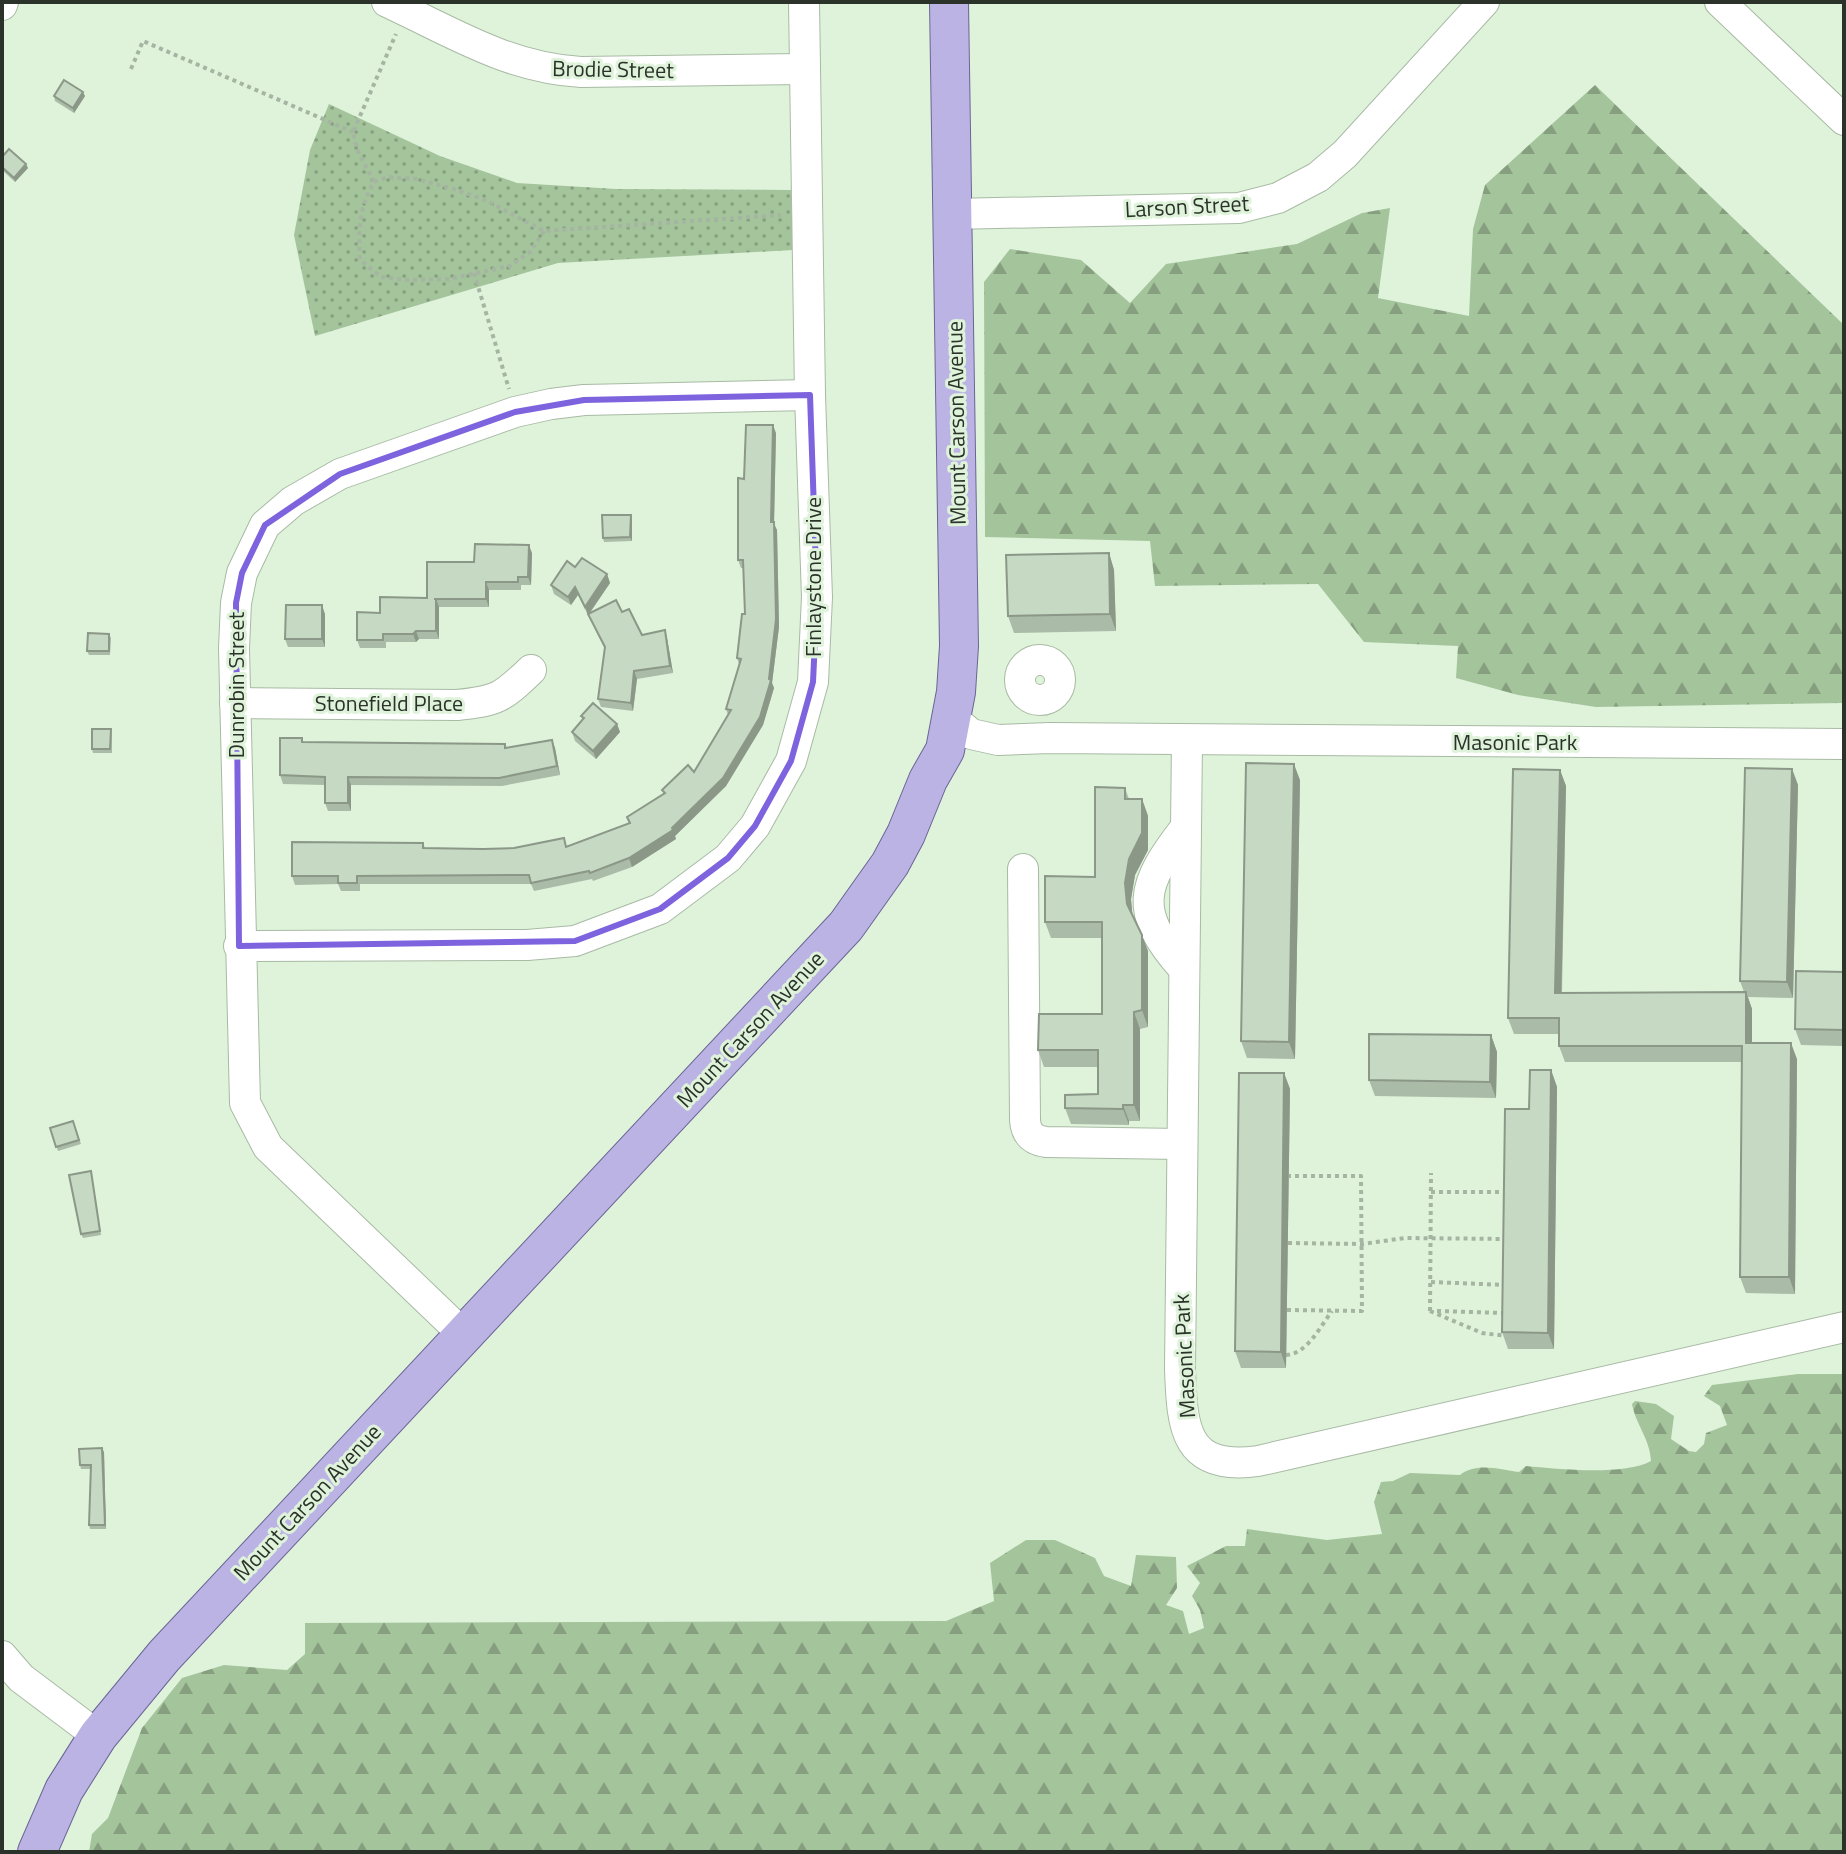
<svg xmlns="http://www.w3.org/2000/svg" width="1846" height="1854" font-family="'Titillium Web',sans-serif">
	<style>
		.grass { fill: url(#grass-dots) }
		.forest { fill: url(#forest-firs) }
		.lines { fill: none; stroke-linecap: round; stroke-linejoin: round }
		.minor-casing { stroke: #a8baa4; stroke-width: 32 }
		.major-casing { stroke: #6a6596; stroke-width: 40 }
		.path { stroke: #a5b5a2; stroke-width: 4; stroke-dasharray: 4 4; stroke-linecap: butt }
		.minor { stroke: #fff; stroke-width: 30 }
		.major { stroke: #bbb3e3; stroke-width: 38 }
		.wall { fill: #aabba7 }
		.shaded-wall { fill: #8b9888 }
		.building { fill: #c6d9c2; stroke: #8b9888; stroke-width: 2 }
		.marked { fill: none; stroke: #7e63de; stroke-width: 6; stroke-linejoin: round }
		.labels { text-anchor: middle; stroke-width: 6; stroke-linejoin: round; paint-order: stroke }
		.street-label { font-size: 22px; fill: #2a3229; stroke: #dff3db }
	</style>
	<defs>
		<pattern id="grass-dots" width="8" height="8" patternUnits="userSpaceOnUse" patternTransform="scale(2)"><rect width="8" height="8" fill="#a4c49c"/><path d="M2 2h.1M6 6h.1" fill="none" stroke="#86a07f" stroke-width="1.8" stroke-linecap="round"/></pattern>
		<pattern id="forest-firs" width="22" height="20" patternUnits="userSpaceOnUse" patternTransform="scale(2)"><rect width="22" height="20" fill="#a4c49c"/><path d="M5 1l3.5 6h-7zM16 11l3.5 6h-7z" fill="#86a07f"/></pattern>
	</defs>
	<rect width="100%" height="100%" fill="#dff3db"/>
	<path class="grass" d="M329 104 440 156 517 183 616 189 791 190 793 250 558 263 315 336 294 235 310 150Z"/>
	<g class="forest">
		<path d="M1595 85 1844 325V703L1596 707 1518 695 1456 678 1458 646 1364 642 1318 584 1155 586 1150 541 985 537 984 282 1010 249 1081 260 1130 303 1166 264 1297 244 1362 213 1390 208 1378 298 1469 316 1473 229 1485 185Z"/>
		<path d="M1798 1374H1844V1852H89L92 1834 108 1818 142 1728 182 1678 224 1665 287 1670 305 1654V1623L946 1621 994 1601 990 1563 1026 1540H1055L1095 1558 1104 1576 1131 1586 1136 1555 1176 1557 1177 1588 1166 1605 1183 1611 1189 1634 1204 1628 1200 1610 1192 1596 1200 1583 1187 1566 1226 1546H1245L1247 1529 1327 1540 1382 1534 1374 1502 1381 1482 1393 1481 1410 1473 1460 1475C1475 1462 1500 1469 1519 1472L1526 1466C1557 1469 1624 1476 1651 1461 1650 1439 1636 1425 1632 1404L1635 1401 1656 1404 1674 1416 1671 1439 1689 1451 1696 1452 1704 1444 1706 1433 1727 1425 1720 1406 1704 1396 1712 1385Z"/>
	</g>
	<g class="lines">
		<defs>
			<g id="minor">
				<path d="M387 2C452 32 508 68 581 72L805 69"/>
				<path d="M1720 2 1844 120"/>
				<path d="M2 5 3 2"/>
				<path d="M952 214 1239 208 1278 198 1318 177 1345 154 1484 2"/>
				<circle cx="1040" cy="680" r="20"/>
				<path d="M235 703 457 705C497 701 502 698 531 670"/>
				<path d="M952 718 971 734 998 740 1050 738 1844 744"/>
				<path d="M1187 740 1180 1369C1182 1429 1185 1471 1258 1461L1844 1327"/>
				<path d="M1023 869 1025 1120C1026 1134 1033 1140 1046 1142L1182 1144"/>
				<path d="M239 946 527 945 575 941 660 909 728 858 755 826 791 761 813 682 817 597 810 395 804 2"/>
				<path d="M1184 969C1132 911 1141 885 1186 827"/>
				<path d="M464 1335 268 1147 245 1103 234 648 236 603 242 573 265 525 293 501 340 474 515 412 551 404 584 400 810 395"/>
				<path d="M2 1656 21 1678 98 1736"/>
			</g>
			<path id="major" d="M37 1852 64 1790 98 1736 164 1656 846 926 890 864 906 834 928 780 945 750 956 692 959 646 949 2"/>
		</defs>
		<use href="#minor" class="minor-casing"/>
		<use href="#major" class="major-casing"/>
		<g class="path">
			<path d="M131 69 143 41 353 132"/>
			<path d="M374 182 357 149 353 132 396 34"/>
			<path d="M544 231 530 252 510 266 449 279 408 280 381 277 360 260C358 230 359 208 374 182L388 177 416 179 454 189 485 200 544 231 781 215"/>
			<path d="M474 273 509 389"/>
			<path d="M1431 1192H1508"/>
			<path d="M1288 1243 1362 1244 1405 1238 1507 1239"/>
			<path d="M1431 1282 1506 1285"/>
			<path d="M1287 1310 1362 1311 1361 1176H1289"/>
			<path d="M1430 1311 1431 1173"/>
			<path d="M1430 1311 1482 1333 1507 1336"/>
			<path d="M1437 1311 1504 1313"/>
			<path d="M1286 1355C1307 1354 1320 1327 1332 1311"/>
		</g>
		<use href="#minor" class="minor"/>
		<use href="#major" class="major"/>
	</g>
	<g class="wall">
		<path d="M54 96H85L74 113 55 101Z"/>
		<path d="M2 157 28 168 15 182 2 170Z"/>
		<path d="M776 433 774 524 777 530 779 627 772 683 774 688 763 725 726 786 675 836 676 839 632 867 593 881 592 879 534 891 531 884H360V891H341L338 884 295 885 292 876 423 843 425 848 483 849 567 847 629 823 627 817 664 794 662 790 694 772 728 715 726 709 739 664 737 658 745 614 743 568H741L738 560 744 479Z"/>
		<path d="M631 515 632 519V541L604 542 603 538Z"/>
		<path d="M532 553 531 585H521V590H489V607H439V639H419L416 642H386V648H360L357 640 380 613 427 598 474 562Z"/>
		<path d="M1109 553 1114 570 1116 631 1014 633 1008 616Z"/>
		<path d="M575 567 607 574 610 583 590 613 622 612 642 635 665 630 667 638 673 673 637 679 633 711 601 707 598 699 605 649 578 595 571 605 554 594 551 585Z"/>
		<path d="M325 614V647H288L285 639Z"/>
		<path d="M109 634 111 638 110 655H89L87 651Z"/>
		<path d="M581 716 617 724 620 732 596 759 575 741 572 732 583 720Z"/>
		<path d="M111 729 112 733V753H93L92 749Z"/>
		<path d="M302 738 303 742 505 744 507 748 552 740 555 748 560 775 502 786 351 785V811H328L325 803V785L283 784 280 775Z"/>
		<path d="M1792 769 1798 785 1793 998 1748 997 1752 1009V1043L1797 1059 1795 1294 1746 1293 1740 1277 1742 1062H1565L1559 1046V1034H1514L1508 1018 1560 770 1566 786 1562 993 1744 992 1740 981Z"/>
		<path d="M1300 780 1295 1059 1247 1058 1241 1041Z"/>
		<path d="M1125 788 1129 799H1142L1148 816V850L1135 875 1131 899 1132 915 1148 951V1027L1140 1029V1121H1129V1125L1071 1124 1065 1108 1098 1094V1067H1044L1038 1050 1102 1014V938H1051L1045 922 1095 877Z"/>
		<path d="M1844 972V1046L1801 1045 1795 1029Z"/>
		<path d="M1491 1035 1497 1052 1496 1098 1375 1096 1369 1080Z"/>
		<path d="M1551 1070 1557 1087 1554 1349H1508L1502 1332 1529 1109Z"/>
		<path d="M1284 1073 1290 1089 1286 1368H1241L1235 1351Z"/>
		<path d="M73 1121 81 1144 58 1151 50 1128Z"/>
		<path d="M91 1171 101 1235 83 1238 81 1234Z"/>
		<path d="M104 1452 106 1529H90L89 1525 91 1469H81L80 1465Z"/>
	</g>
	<g class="shaded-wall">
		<path d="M83 92 85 96 74 113 73 108Z"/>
		<path d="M26 164 28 168 15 182 14 178Z"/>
		<path d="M773 425 776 433 774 524 777 530 779 627 772 683 774 688 763 725 726 786 675 836 676 839 632 867 629 858 672 828 769 679Z"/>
		<path d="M631 515 632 519V541L630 537Z"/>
		<path d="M529 545 532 553 531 585 528 577Z"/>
		<path d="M1109 553 1114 570 1116 631 1110 614Z"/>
		<path d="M607 574 610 583 588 615 585 607Z"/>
		<path d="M486 582 489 590V607L486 599Z"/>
		<path d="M575 587 578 595 571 605 568 597Z"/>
		<path d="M436 599 439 607V639L436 631Z"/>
		<path d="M322 605 325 614V647L322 639Z"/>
		<path d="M665 630 667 638 673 673 670 666Z"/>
		<path d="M416 631 419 639 416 642 413 634Z"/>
		<path d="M634 671 637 679 633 711 631 703Z"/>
		<path d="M617 724 620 732 596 759 593 751Z"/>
		<path d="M552 740 555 748 560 775 557 766Z"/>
		<path d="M1294 764 1300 780 1295 1059 1289 1042Z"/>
		<path d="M1792 769 1798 785 1793 998 1787 982Z"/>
		<path d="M1560 770 1566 786 1561 1009 1555 993Z"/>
		<path d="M348 777 351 785V811L348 803Z"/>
		<path d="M1142 799 1148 816V850L1135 875 1131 899 1133 920 1127 904 1125 883Z"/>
		<path d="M1142 935 1148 951V1027L1142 1010Z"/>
		<path d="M1746 992 1752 1009V1059L1746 1043Z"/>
		<path d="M1134 1012 1140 1029V1121L1134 1105Z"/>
		<path d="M1491 1035 1497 1052 1496 1098 1490 1082Z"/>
		<path d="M1791 1043 1797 1059 1795 1294 1789 1277Z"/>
		<path d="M1551 1070 1557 1087 1554 1349 1548 1333Z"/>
		<path d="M1284 1073 1290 1089 1286 1368 1281 1352Z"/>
		<path d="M1123 1105 1129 1121V1125L1123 1109Z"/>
		<path d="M102 1448 104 1452 106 1529 105 1525Z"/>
	</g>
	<g class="building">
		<path d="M64 80 83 92 73 108 54 96Z"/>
		<path d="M9 149 26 164 14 178 2 167V157Z"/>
		<path d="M746 425H773L771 522H774L776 619 769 679 771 680 760 717 723 778 672 828 673 830 629 858 590 873 589 871 531 883 529 875 357 876V883H338V876H292V842L423 843V848L483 849 514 848 564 838 566 847 630 823 627 817 665 793 662 790 688 765 694 772 731 710 726 709 741 659 737 658 742 614H745L743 560H738V478L744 479Z"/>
		<path d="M602 515H631L630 537 603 538Z"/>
		<path d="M475 544 529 545 528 577H518V582H486V599H434H436V631H416L413 634H383V640H357V612L380 613V597L427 598V562H474Z"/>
		<path d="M1109 553 1110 614 1008 616 1006 555Z"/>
		<path d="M582 558 607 574 585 607 575 587 568 597 551 585 567 561 575 567Z"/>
		<path d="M616 600 622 612 629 609 642 635 665 630 670 666 634 671 631 703 598 699 605 647 588 614Z"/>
		<path d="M286 605H322V639H285Z"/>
		<path d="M88 633 109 634V651H87Z"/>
		<path d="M593 703 617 724 593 751 572 732 584 718 581 716Z"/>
		<path d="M92 729H111L110 749H92Z"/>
		<path d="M280 738H302V742L505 744V748L552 740 557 766 499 778 348 777V803H325V777L280 775Z"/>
		<path d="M1246 763 1294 764 1289 1042 1241 1041Z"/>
		<path d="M1745 768 1792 769 1787 982 1740 981Z"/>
		<path d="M1513 769 1560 770 1555 993 1746 992V1043H1791L1789 1277H1740L1742 1046H1559V1018H1508Z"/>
		<path d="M1095 787 1125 788V799H1142V833L1129 859 1125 883 1127 904 1142 935V1010L1134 1012V1105H1123V1109L1065 1108V1095L1098 1094V1050H1038L1039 1014H1102V922H1045V876L1095 877Z"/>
		<path d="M1796 971 1844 972V1030L1795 1029Z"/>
		<path d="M1369 1034 1491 1035 1490 1082 1369 1080Z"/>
		<path d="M1530 1070H1551L1548 1333 1502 1332 1505 1109H1529Z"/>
		<path d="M1239 1073H1284L1281 1352 1235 1351Z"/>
		<path d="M73 1121 79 1140 56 1147 50 1128Z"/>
		<path d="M91 1171 100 1231 81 1234 69 1175Z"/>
		<path d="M102 1448 105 1525H89L91 1465H80L79 1449Z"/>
	</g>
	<path class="marked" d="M810 395 817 597 813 682 791 761 755 826 728 858 660 909 575 941 239 946 236 603 242 573 265 525 340 474 515 412 584 400Z"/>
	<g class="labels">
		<g class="street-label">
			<text transform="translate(613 69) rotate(1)" y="8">Brodie Street</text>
			<text transform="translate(1187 206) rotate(-3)" y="8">Larson Street</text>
			<text transform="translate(956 423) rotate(-91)" y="8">Mount Carson Avenue</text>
			<text transform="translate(813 577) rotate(-90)" y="8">Finlaystone Drive</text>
			<text transform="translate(236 685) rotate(-90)" y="8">Dunrobin Street</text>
			<text x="389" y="711">Stonefield Place</text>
			<text x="1515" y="750">Masonic Park</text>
			<text transform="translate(750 1029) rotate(-47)" y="8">Mount Carson Avenue</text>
			<text transform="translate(1184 1356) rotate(-93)" y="8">Masonic Park</text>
			<text transform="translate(307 1502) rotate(-47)" y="8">Mount Carson Avenue</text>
		</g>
	</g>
	<rect width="1846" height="1854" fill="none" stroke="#2a3229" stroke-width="8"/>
</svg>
